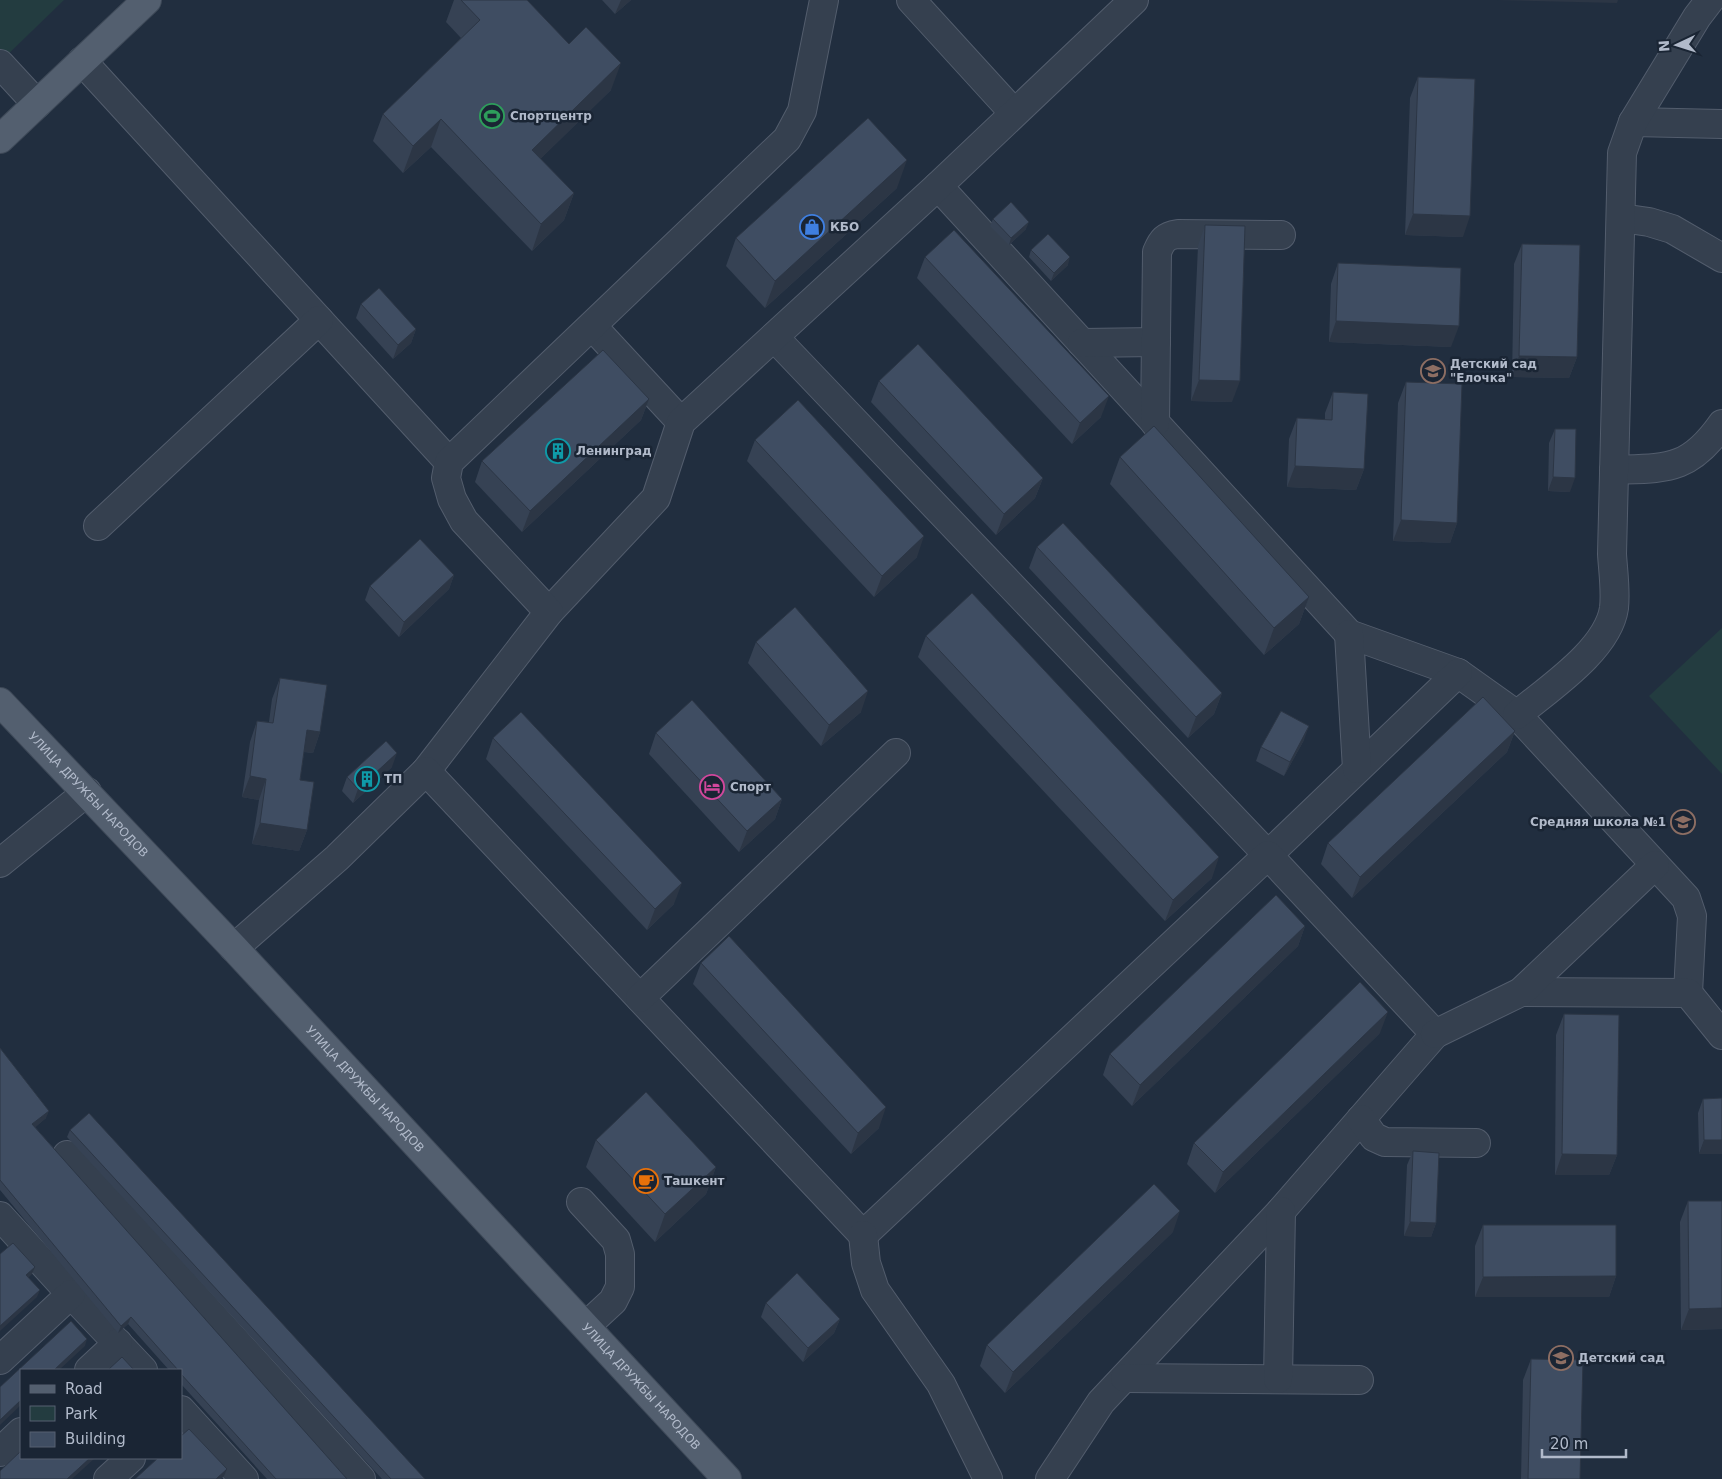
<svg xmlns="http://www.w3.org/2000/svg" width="1722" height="1479" font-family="'DejaVu Sans',sans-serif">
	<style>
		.green { fill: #233c40 }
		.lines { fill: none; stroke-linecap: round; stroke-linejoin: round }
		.minor-casing { stroke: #535d6d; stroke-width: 30 }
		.major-casing { stroke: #3e4958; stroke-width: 30 }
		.minor { stroke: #35404f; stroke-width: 28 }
		.major { stroke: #535f6f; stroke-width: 28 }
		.wall { fill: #364254 }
		.shaded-wall { fill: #2c3645 }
		.building { fill: #3f4d62; stroke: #2c3645 }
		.labels { text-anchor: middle; stroke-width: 5; stroke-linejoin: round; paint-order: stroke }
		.poi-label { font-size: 12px; font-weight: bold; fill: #b1baca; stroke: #1a2534; text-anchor: start }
		.street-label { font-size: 12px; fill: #b1baca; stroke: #1a2534 }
	</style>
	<rect width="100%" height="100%" fill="#212e3f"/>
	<g class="green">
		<path d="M0 0H64L0 62Z"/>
		<path d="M1722 628V774L1649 696Z"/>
	</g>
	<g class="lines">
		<defs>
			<g id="minor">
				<path d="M911 0 1014 113"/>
				<path d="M82 61 449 462"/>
				<path d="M0 64 37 104"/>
				<path d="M1633 122 1722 124"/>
				<path d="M938 186 1349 634 1458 673 1517 715 1686 898 1692 916 1688 993"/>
				<path d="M1621 218 1649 222 1672 229 1722 258"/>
				<path d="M593 327 681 422"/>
				<path d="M774 337 1268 855 1458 673"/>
				<path d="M1082 343 1156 342"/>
				<path d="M1155 423 1157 252C1162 240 1165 236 1178 234L1281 235"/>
				<path d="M1614 470C1667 468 1689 471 1722 424"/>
				<path d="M98 526 319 320"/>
				<path d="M549 612 656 498 681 422 938 186 1134 0"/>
				<path d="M1349 634 1357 769"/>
				<path d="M1517 715C1548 689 1608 650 1614 608 1616 590 1613 571 1612 554L1622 153 1633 122 1697 17 1710 0"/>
				<path d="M426 771 549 612 464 521 452 499 446 478 449 462 787 139 802 111 824 0"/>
				<path d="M0 863 87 792"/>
				<path d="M234 948 337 858 426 771 863 1235 1268 855 1435 1034 1281 1211 1101 1402 1050 1479"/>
				<path d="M1521 992 1688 993 1722 1035"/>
				<path d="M640 998 896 753"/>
				<path d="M1435 1034 1521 992 1655 865"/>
				<path d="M1361 1119 1374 1137 1385 1142 1476 1143"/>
				<path d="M67 1155 361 1479"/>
				<path d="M581 1202 616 1240 620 1254V1287L613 1301 586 1326"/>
				<path d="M0 1216 71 1294 143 1370"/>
				<path d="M863 1235 866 1263 875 1290 941 1384 988 1479"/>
				<path d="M0 1360 71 1294"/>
				<path d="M89 1370 118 1343"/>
				<path d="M1125 1378 1359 1380"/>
				<path d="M1278 1379 1281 1211"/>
				<path d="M181 1410 244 1479"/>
				<path d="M0 1452 21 1432"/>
				<path d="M108 1479 131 1458"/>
			</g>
			<g id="major">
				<path d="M0 139 147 0"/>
				<path id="s1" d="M0 702 234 948 727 1479"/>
			</g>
		</defs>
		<use href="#minor" class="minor-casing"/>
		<use href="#major" class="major-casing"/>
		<use href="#minor" class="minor"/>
		<use href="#major" class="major"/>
	</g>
	<g class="wall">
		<path d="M454 0H527L611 90 540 159 574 193 564 220 532 251 431 147 403 173 373 141 383 114 461 38 446 22Z"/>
		<path d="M602 0H631L615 14Z"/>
		<path d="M1418 77 1463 237 1405 235 1410 98Z"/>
		<path d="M897 188 765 308 726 266 736 238Z"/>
		<path d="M993 219 1026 229 1009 245 990 226Z"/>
		<path d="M1205 225 1232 402 1191 401 1198 246Z"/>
		<path d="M1522 244 1577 357 1569 378 1512 377 1514 264Z"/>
		<path d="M1031 250 1068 265 1051 281 1029 257Z"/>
		<path d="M925 257 1101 417 1072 444 917 278Z"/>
		<path d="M1338 263 1451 347 1329 342 1331 284Z"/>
		<path d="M361 304 416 329 411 343 393 359 356 318Z"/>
		<path d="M879 381 1043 478 1035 498 996 535 871 402Z"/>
		<path d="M1406 382 1457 523 1450 543 1393 541 1398 403Z"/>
		<path d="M1333 392 1364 469 1356 490 1287 487 1289 439 1297 418 1325 420V413Z"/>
		<path d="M649 399 641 420 522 532 475 482 482 461Z"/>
		<path d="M1555 429 1570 492 1548 491 1549 443Z"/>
		<path d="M755 440 917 557 874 597 747 461Z"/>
		<path d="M1120 457 1309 597 1299 624 1264 655 1110 484Z"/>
		<path d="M1037 547 1222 693 1214 714 1188 738 1029 568Z"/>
		<path d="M454 575 449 589 399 637 365 600 370 586Z"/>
		<path d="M926 636 1212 878 1165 921 918 657Z"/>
		<path d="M756 642 861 712 821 746 748 663Z"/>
		<path d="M280 678 320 732 313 753 304 752 300 780 307 830 299 851 252 844 259 800 242 797 250 742 257 721 269 722 272 699Z"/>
		<path d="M1515 731 1507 752 1352 898 1321 864 1328 843Z"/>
		<path d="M656 733 782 799 775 819 739 852 649 754Z"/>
		<path d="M493 738 674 904 647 930 486 759Z"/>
		<path d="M1304 740 1284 776 1256 761 1261 747Z"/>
		<path d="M392 767 353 803 342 791 347 777Z"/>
		<path d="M1305 926 1298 946 1132 1106 1103 1075 1110 1054Z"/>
		<path d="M701 963 879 1128 851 1154 693 984Z"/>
		<path d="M1564 1014 1617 1155 1609 1175H1555L1556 1035Z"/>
		<path d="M1380 1033 1215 1193 1187 1164 1194 1143Z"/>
		<path d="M0 1048 46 1118 35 1127 347 1479H267L181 1384V1370H169L128 1324 118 1333 0 1190Z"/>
		<path d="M1722 1098 1699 1154 1698 1113 1703 1099Z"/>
		<path d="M70 1130 425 1479H382L67 1137Z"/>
		<path d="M596 1140 716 1167 706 1194 655 1242 586 1167Z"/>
		<path d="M1413 1151 1436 1223 1431 1237 1404 1236 1407 1165Z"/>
		<path d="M1688 1201 1722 1329 1681 1330 1680 1222Z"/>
		<path d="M1483 1225 1616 1276 1609 1297H1475V1246Z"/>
		<path d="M1173 1232 1005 1393 980 1366 987 1345Z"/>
		<path d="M766 1303 840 1319 834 1333 803 1362 761 1317Z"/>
		<path d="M1531 1359 1580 1479H1521L1523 1380Z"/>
	</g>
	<g class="shaded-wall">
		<path d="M621 0H631L615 14Z"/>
		<path d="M1496 0H1618L1617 3Z"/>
		<path d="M621 63 611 90 522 177 532 150Z"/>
		<path d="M441 119 431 147 403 173 413 146Z"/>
		<path d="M907 160 897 188 765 308 775 281Z"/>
		<path d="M574 193 564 220 532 251 541 224Z"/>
		<path d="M1413 214 1470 216 1463 237 1405 235Z"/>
		<path d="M1029 222 1026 229 1009 245 1011 238Z"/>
		<path d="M1070 257 1068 265 1051 281 1054 273Z"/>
		<path d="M1336 321 1459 326 1451 347 1329 342Z"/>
		<path d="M416 329 411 343 393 359 398 345Z"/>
		<path d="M1519 356 1577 357 1569 378 1512 377Z"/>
		<path d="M1199 380 1240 381 1232 402 1191 401Z"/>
		<path d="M1109 396 1101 417 1072 444 1080 423Z"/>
		<path d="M649 399 641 420 522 532 530 511Z"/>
		<path d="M1295 466 1364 469 1356 490 1287 487Z"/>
		<path d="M1553 477 1575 478 1570 492 1548 491Z"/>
		<path d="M1043 478 1035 498 996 535 1004 514Z"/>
		<path d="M1401 520 1457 523 1450 543 1393 541Z"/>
		<path d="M924 536 917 557 874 597 882 576Z"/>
		<path d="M454 575 449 589 399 637 404 622Z"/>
		<path d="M1309 597 1299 624 1264 655 1274 628Z"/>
		<path d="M868 691 861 712 821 746 829 725Z"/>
		<path d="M1222 693 1214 714 1188 738 1196 717Z"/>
		<path d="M1309 726 1304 740 1284 776 1290 762Z"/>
		<path d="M307 730 320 732 313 753 299 751Z"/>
		<path d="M1515 731 1507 752 1352 898 1360 877Z"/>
		<path d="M397 753 392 767 353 803 358 789Z"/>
		<path d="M250 776 266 779 259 800 242 797Z"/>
		<path d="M782 799 775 819 739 852 747 831Z"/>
		<path d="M260 823 307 830 299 851 252 844Z"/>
		<path d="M1219 857 1212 878 1165 921 1173 900Z"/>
		<path d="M682 883 674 904 647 930 655 909Z"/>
		<path d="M1305 926 1298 946 1132 1106 1140 1085Z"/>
		<path d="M1388 1012 1380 1033 1215 1193 1223 1172Z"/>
		<path d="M886 1107 879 1128 851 1154 858 1133Z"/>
		<path d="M49 1111 46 1118 30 1132 32 1124Z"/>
		<path d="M1704 1140H1722V1154H1699Z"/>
		<path d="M1562 1154 1617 1155 1609 1175H1555Z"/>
		<path d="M716 1167 706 1194 655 1242 665 1214Z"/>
		<path d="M1180 1211 1173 1232 1005 1393 1013 1372Z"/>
		<path d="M1410 1222 1436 1223 1431 1237 1404 1236Z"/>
		<path d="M35 1267 32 1274 24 1282 26 1275Z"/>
		<path d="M1616 1276 1609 1297H1475L1483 1277Z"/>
		<path d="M40 1290 37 1297 0 1331V1326Z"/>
		<path d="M1722 1308V1329L1681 1330 1689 1309Z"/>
		<path d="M131 1317 128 1324 118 1333 121 1326Z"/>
		<path d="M840 1319 834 1333 803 1362 808 1348Z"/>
		<path d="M87 1339 85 1346 59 1370H54Z"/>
		<path d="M21 1400V1405L0 1425V1420Z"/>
		<path d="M90 1458H95L72 1479H67Z"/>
		<path d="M227 1469 224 1476 221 1479H216Z"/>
	</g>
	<g class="building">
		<path d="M461 0H527L569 44 586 27 621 63 532 150 574 193 541 224 441 119 413 146 383 114 480 20Z"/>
		<path d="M1418 77 1475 79 1470 216 1413 214Z"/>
		<path d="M868 118 907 160 775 281 736 238Z"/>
		<path d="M1011 202 1029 222 1011 238 993 219Z"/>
		<path d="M1205 225 1245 226 1240 381 1199 380Z"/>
		<path d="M954 230 1109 396 1080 423 925 257Z"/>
		<path d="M1048 234 1070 257 1054 273 1031 250Z"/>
		<path d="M1522 244 1580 245 1577 357 1519 356Z"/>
		<path d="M1338 263 1461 268 1459 326 1336 321Z"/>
		<path d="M379 288 416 329 398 345 361 304Z"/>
		<path d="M918 344 1043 478 1004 514 879 381Z"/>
		<path d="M603 350 649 399 530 511 482 461Z"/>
		<path d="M1406 382 1462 384 1457 523 1401 520Z"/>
		<path d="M1333 392 1368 394 1364 469 1295 466 1297 418 1332 420Z"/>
		<path d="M798 400 924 536 882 576 755 440Z"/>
		<path d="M1154 426 1309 597 1274 628 1120 457Z"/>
		<path d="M1555 429H1576L1575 478 1553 477Z"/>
		<path d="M1063 523 1222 693 1196 717 1037 547Z"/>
		<path d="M420 539 454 575 404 622 370 586Z"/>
		<path d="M972 593 1219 857 1173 900 926 636Z"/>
		<path d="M795 607 868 691 829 725 756 642Z"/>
		<path d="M280 678 327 685 320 732 307 730 300 780 314 782 307 830 260 823 266 779 250 776 257 721 273 723Z"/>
		<path d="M1483 697 1515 731 1360 877 1328 843Z"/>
		<path d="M692 700 782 799 747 831 656 733Z"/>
		<path d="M1281 711 1309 726 1290 762 1261 747Z"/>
		<path d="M521 712 682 883 655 909 493 738Z"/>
		<path d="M386 741 397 753 358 789 347 777Z"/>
		<path d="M1276 895 1305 926 1140 1085 1110 1054Z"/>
		<path d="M729 936 886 1107 858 1133 701 963Z"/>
		<path d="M1360 982 1388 1012 1223 1172 1194 1143Z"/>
		<path d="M1564 1014 1619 1015 1617 1155 1562 1154Z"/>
		<path d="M0 1048 49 1111 32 1124 347 1479H276L181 1374V1370H178L131 1317 121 1326 0 1180Z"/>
		<path d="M646 1092 716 1167 665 1214 596 1140Z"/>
		<path d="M1722 1098V1140H1704L1703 1099Z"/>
		<path d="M89 1113 425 1479H391L70 1130Z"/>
		<path d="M1413 1151 1439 1153 1436 1223 1410 1222Z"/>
		<path d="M1154 1184 1180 1211 1013 1372 987 1345Z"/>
		<path d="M1688 1201H1722V1308L1689 1309Z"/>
		<path d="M1483 1225H1616V1276L1483 1277Z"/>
		<path d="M13 1243 35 1267 26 1275 40 1290 0 1326V1254Z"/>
		<path d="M797 1273 840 1319 808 1348 766 1303Z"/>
		<path d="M71 1321 87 1339 54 1370H21V1400L0 1420V1387Z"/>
		<path d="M122 1357 134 1370H108Z"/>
		<path d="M1531 1359 1583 1360 1580 1479H1528Z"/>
		<path d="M189 1429 227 1469 216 1479H135L158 1458H181V1436Z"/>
		<path d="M21 1451V1458H90L67 1479H0V1471Z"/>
	</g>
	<defs>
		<symbol id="stadium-ring" viewBox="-11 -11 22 22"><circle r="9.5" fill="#1a2534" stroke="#2e9e5b" stroke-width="1.5"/><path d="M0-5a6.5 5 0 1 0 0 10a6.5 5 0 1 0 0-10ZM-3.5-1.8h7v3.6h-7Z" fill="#2e9e5b"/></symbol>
		<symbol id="shop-ring" viewBox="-11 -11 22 22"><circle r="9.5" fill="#1a2534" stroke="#3f7fe0" stroke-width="1.5"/><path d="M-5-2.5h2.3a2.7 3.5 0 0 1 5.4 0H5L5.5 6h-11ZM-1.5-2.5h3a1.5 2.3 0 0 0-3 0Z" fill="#3f7fe0"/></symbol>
		<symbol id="school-ring" viewBox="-11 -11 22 22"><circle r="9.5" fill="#1a2534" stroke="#8d6e63" stroke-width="1.5"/><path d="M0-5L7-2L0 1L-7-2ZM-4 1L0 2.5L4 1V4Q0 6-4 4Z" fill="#8d6e63"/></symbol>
		<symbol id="building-ring" viewBox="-11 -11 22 22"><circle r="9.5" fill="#1a2534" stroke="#0f9aa8" stroke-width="1.5"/><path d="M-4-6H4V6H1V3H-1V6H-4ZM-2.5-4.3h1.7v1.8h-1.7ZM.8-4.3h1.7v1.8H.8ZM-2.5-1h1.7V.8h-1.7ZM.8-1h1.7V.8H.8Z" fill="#0f9aa8"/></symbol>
		<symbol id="hotel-ring" viewBox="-11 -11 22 22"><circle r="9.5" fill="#1a2534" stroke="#d1479c" stroke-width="1.5"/><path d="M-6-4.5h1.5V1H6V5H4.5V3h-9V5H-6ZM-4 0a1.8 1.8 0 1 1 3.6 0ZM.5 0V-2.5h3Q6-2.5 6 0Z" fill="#d1479c"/></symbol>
		<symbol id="cafe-ring" viewBox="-11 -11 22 22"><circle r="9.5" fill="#1a2534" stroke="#e8710a" stroke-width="1.5"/><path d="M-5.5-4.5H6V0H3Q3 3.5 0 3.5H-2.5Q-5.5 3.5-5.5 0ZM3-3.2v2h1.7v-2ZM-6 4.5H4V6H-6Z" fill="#e8710a"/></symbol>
	</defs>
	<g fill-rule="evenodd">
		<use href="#stadium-ring" x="478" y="102" width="28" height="28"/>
		<use href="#shop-ring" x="798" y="213" width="28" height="28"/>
		<use href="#school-ring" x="1419" y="357" width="28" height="28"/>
		<use href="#building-ring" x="544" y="437" width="28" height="28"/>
		<use href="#building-ring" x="353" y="765" width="28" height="28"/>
		<use href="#hotel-ring" x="698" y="773" width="28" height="28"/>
		<use href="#school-ring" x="1669" y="808" width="28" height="28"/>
		<use href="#cafe-ring" x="632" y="1167" width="28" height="28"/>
		<use href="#school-ring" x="1547" y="1344" width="28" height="28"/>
	</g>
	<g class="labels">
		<g class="poi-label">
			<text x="510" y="120">Спортцентр</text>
			<text x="830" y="231">КБО</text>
			<text x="1450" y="368">Детский сад<tspan x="1450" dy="14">"Елочка"</tspan></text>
			<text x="576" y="455">Ленинград</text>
			<text x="384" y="783">ТП</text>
			<text x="730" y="791">Спорт</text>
			<text x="1666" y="826" text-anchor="end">Средняя школа №1</text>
			<text x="664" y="1185">Ташкент</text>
			<text x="1578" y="1362">Детский сад</text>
		</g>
		<g class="street-label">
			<text dy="4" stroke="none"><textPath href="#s1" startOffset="128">УЛИЦА ДРУЖБЫ НАРОДОВ</textPath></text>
			<text dy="4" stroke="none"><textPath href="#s1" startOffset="532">УЛИЦА ДРУЖБЫ НАРОДОВ</textPath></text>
			<text dy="4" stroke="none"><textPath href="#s1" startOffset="938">УЛИЦА ДРУЖБЫ НАРОДОВ</textPath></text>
		</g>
	</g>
	<rect x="20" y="1369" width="162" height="90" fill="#1a2534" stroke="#566170"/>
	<rect x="30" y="1385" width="25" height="8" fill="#535f6f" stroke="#566170"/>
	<text x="65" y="1394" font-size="15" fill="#b1baca">Road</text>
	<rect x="30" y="1406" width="25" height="15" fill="#233c40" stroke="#566170"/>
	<text x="65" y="1419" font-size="15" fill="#b1baca">Park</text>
	<rect x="30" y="1432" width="25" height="15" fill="#3f4d62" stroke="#566170"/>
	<text x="65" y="1444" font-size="15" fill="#b1baca">Building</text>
	<g transform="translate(1677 45) rotate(266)" stroke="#1a2534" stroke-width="4" paint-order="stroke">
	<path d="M0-4L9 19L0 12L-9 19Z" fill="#b1baca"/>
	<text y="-8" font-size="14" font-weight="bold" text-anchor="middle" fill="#b1baca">N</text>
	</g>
	<path d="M1542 1449v8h84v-8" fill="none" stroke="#b1baca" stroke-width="2.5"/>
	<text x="1550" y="1449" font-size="15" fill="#b1baca" stroke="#1a2534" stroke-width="4" paint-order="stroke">20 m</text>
</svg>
